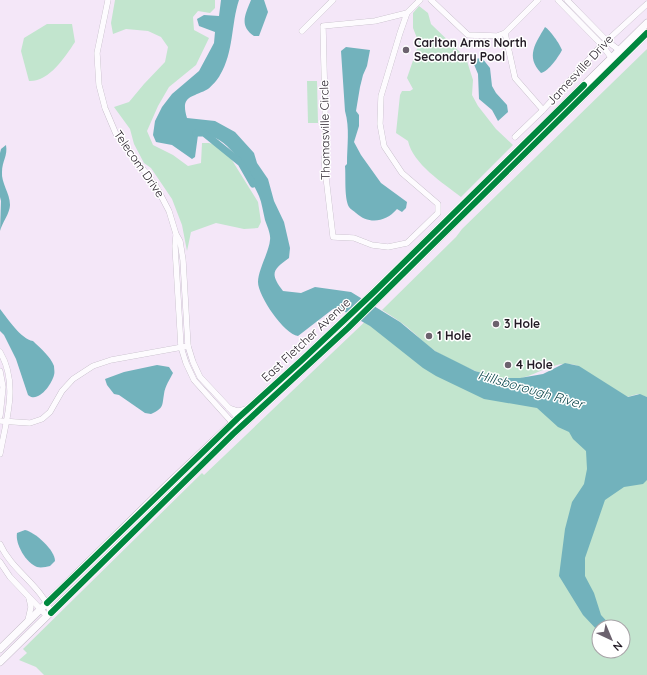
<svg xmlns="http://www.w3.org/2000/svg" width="647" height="675" font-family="Quicksand,sans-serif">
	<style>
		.green { fill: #c2e5ce; fill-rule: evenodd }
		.water { fill: #72b2bc }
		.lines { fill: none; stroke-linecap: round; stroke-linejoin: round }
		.river { stroke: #72b2bc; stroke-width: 7 }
		.minor-casing { stroke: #bab1be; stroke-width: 6 }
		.major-casing { stroke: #bab1be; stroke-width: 8 }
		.minor { stroke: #fdfbfe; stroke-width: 5.5 }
		.major { stroke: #fdfbfe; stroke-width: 7 }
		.cycleway-casing { stroke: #fff; stroke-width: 8 }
		.cycleway { stroke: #00873e; stroke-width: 6 }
		.poi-dot { fill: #6c626e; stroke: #fff; stroke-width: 1.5 }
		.labels { text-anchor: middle; stroke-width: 3; stroke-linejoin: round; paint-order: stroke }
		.poi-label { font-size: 12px; font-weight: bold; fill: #221a24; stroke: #fff; text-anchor: start }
		.street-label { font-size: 12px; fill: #221a24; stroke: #fff }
		.water-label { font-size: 13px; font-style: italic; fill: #0a464a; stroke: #fff }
	</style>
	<rect width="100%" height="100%" fill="#f4e7f8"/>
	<g class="green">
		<path d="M115 0H215V8L210 13 198 11 193 17 194 30 209 38 196 65 169 87 158 106 147 131 153 145 173 155 188 166 201 163 202 143H209L219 146 230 157 258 202 261 222 258 228 244 229 216 223 191 232 187 251 182 225 172 199 151 168 144 163 134 144 130 129 114 107 129 102 144 84 165 62 168 47 161 37 148 31 126 29 113 34 111 23Z"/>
		<path d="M419 6 428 13 431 24 466 58 473 80 472 95 478 106 496 129 513 145 461 197C443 183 413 164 408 141L396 133 400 95 402 91H410L413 89 407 78 419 43 413 28V13Z"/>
		<path d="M47 24H72L75 42C65 57 49 82 29 81L21 51 24 38Z"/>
		<path d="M647 49V397L638 394 627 397 578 366C556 357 537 377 515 379 490 381 456 363 435 351 425 344 417 335 407 327 400 321 391 316 382 310L456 237 462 229Z"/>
		<path d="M307 81H317L318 123H308Z"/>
		<path d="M373 314 454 373 647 422V675H44L36 667 19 660 27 653 23 649 202 473 204 475ZM599 627H623V651H599Z"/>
	</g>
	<g class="water">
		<path d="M221 0H239C231 24 234 52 220 75 218 79 212 86 208 89 192 98 180 95 187 118L215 121 235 132 254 153 257 163 268 179 274 201 284 222 290 248 289 258C272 270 270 274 283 291L301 293 315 287 351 292 400 322 435 351 475 371 499 378H520L543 374 565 363 579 366 628 397 640 394 647 397V480L643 484 624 487 605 500 585 558V576L594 593 601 615 612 627H599V632L583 615 559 576 565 529 572 502 584 484 587 469 586 451 573 439 569 432 558 427 537 408 484 399 436 376 423 368 370 326 338 308 333 309 298 336C284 334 258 296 258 282 258 270 269 252 270 240 271 234 267 226 265 220 263 212 262 203 259 196 248 173 228 131 198 135L195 157 192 159 172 145 156 142 153 135 155 121 162 107 172 94 199 71 214 43 215 32 199 26 197 19 204 15 219 16Z"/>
		<path d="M251 0H264L268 12 259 36H254C239 26 245 15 251 0Z"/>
		<path d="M545 27C550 30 560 44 562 50 559 56 549 71 541 73 525 56 536 43 545 27Z"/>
		<path d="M346 47 370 50 367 66 363 75 360 87 356 111 359 115V126L354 142 361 155 381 183 407 202 406 208 402 212 397 209C386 222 369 225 356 213 354 211 350 209 349 207 344 198 346 176 345 166L347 164C347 146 350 128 345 111L341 51Z"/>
		<path d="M482 58 490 68 492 86 496 93 507 105 508 112 498 121 492 110 479 99 478 74 473 62 474 59Z"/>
		<path d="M6 145C8 156 2 161 2 172 1 183 10 193 10 205 10 213 2 223 0 231L1 201 0 197V153L1 149Z"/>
		<path d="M0 309C8 319 21 339 33 341 40 348 51 357 54 366 54 368 55 373 54 375 52 384 38 404 28 395L16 359 4 335 0 331Z"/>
		<path d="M157 365 169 367 173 373C170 379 165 386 164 394 162 406 164 408 151 414L145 413 119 395 114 394 107 385 105 379 124 372Z"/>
		<path d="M25 530C35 532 55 550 55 561L50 566C46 567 41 568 37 567 26 563 15 544 17 533Z"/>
	</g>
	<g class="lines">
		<path class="river" d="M196 133H204L241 163 253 184"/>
		<defs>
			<g id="minor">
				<path d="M108 0 97 53 99 85 105 108 116 134 156 186 169 211 176 234 180 241 183 260 188 346 193 362 200 377 244 424"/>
				<path d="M431 0 468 35 497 36 505 33"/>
				<path d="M538 0 505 33 515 78 543 110"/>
				<path d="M558 0 602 45 613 60"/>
				<path d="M567 0 607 41 619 50 620 53"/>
				<path d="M407 13 375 21 323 26 326 150 324 160 333 237 354 238 372 245 388 247 407 243 438 213V204L402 173 384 146 380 124 381 96 400 33 407 13 420 0"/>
				<path d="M302 31 333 0"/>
				<path d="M515 137 543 110 598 49 647 4"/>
				<path d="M176 235 175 246 181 347 186 363 194 380 238 429"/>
				<path d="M0 352C19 384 6 420 0 454"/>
				<path d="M0 371 3 387 0 416"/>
				<path d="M229 408 238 411 247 409"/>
				<path d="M0 421 30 423 42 419 50 412 62 391 73 379 93 366 111 360 188 346"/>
				<path d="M0 544C12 571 41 585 51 613"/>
				<path d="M0 562 10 577 47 616"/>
				<path d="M28 620 31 607 29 598"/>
			</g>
			<g id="major">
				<path d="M0 649 166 486 238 418 302 360 374 292 647 23"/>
				<path d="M0 662 233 434 348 328 647 33"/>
			</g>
		</defs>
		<use href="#minor" class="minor-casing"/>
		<use href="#major" class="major-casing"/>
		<use href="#minor" class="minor"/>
		<use href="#major" class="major"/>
		<defs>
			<g id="cycleway">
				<path d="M47 603 238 418 302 360 374 292 584 85"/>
				<path d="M51 613 233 434 348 328 647 33"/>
			</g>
		</defs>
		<use href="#cycleway" class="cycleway-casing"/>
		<use href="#cycleway" class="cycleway"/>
	</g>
	<g class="poi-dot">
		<circle cx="406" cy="50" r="4"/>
		<circle cx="496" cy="324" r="4"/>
		<circle cx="429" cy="336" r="4"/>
		<circle cx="508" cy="365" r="4"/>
	</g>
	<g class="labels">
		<g class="poi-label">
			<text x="414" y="47">Carlton Arms North<tspan x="414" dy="14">Secondary Pool</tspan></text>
			<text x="504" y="328">3 Hole</text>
			<text x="437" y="340">1 Hole</text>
			<text x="516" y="369">4 Hole</text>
		</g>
		<g class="street-label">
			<text transform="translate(580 70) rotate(-47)" y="4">Jamesville Drive</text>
			<text transform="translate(325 130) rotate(-91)" y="4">Thomasville Circle</text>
			<text transform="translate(139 164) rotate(55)" y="4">Telecom Drive</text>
			<text transform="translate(306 340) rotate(-43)" y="4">East Fletcher Avenue</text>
		</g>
		<g class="water-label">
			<text transform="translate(531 389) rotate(16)" y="5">Hillsborough River</text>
		</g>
	</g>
	<g transform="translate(611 639) rotate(136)"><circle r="19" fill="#ffffff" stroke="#a7a3a7"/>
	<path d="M0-3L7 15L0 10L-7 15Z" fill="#6c626e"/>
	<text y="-6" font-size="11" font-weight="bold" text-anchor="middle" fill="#221a24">N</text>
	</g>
</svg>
